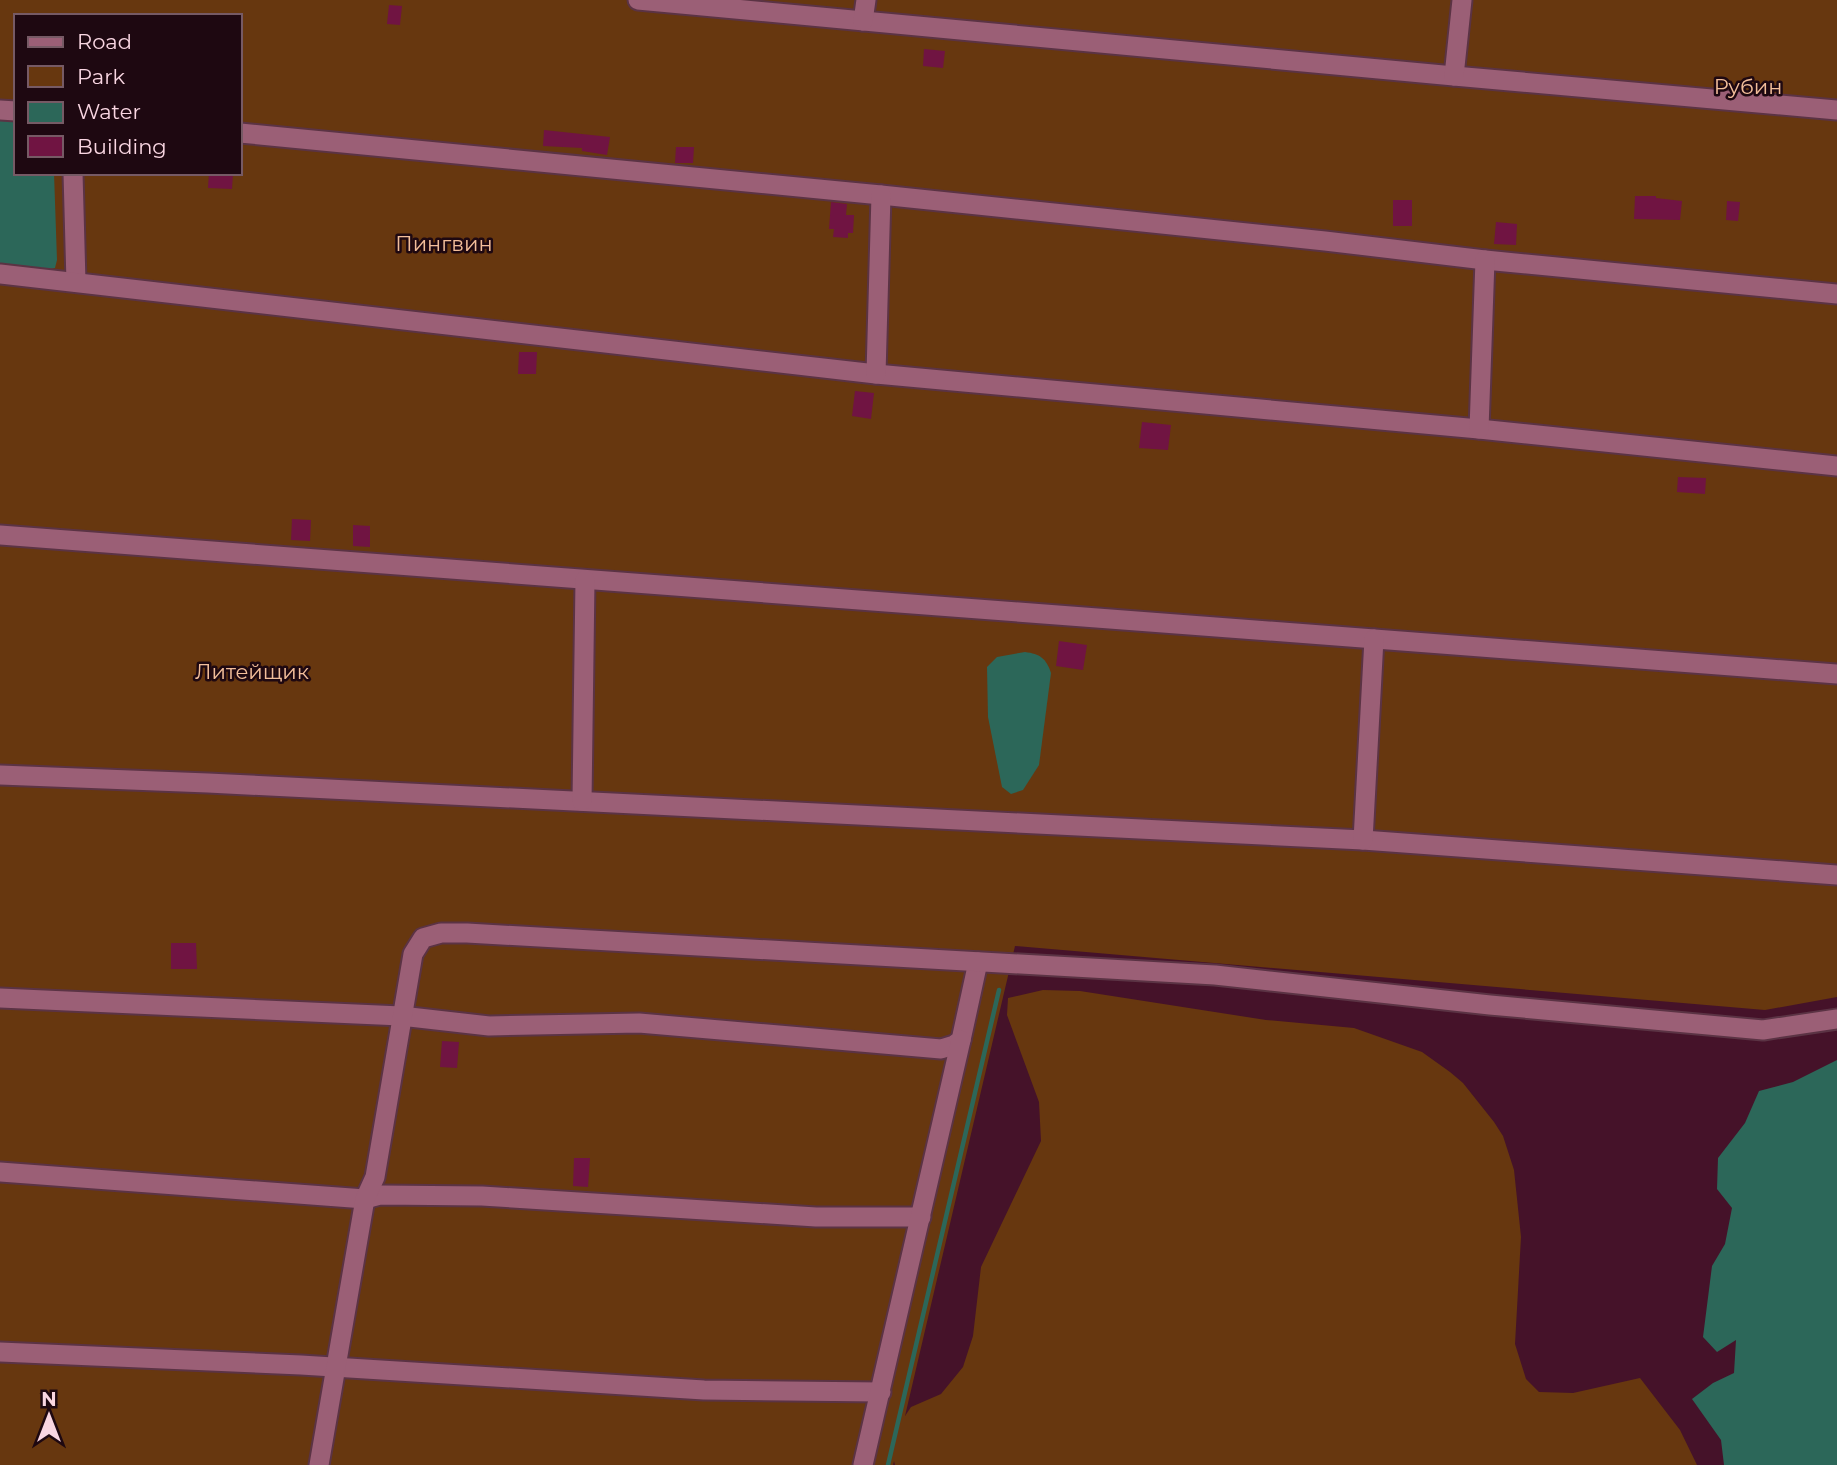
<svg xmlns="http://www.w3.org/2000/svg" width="1837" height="1465" font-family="Montserrat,sans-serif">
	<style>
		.green { fill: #67370f; fill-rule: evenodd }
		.water { fill: #2c6759 }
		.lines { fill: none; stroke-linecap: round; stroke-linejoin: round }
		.stream { stroke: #2c6759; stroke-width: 4.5 }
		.building { fill: #701442 }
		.minor-casing { stroke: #5b3344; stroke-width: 23 }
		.minor { stroke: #9b5f76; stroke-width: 19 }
		.labels { text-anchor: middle; stroke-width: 5; stroke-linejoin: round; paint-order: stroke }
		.park-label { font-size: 21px; fill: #f3be9a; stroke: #1e0811 }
	</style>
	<rect width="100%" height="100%" fill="#451229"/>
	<path class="green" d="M0 0H1837V997L1765 1010 1015 946 905 1416 911 1407 941 1394 963 1367 973 1336 981 1267 1041 1141 1039 1102 1007 1015 1008 998 1043 990 1080 991 1266 1020 1354 1028 1422 1052 1450 1072 1463 1083 1494 1122 1503 1136 1514 1170 1521 1237 1515 1344 1526 1379 1539 1392 1573 1393 1640 1378 1680 1430 1697 1465H895L894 1461 893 1465H0ZM16 16H240V173H16Z"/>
	<g class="water">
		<path d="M0 120 16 121V173H54L57 260 55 268 44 270 0 266Z"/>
		<path d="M1025 652C1040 654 1046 658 1051 673L1039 765 1023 790 1011 794 1002 787 988 717 987 667 997 657Z"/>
		<path d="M1837 1060V1465H1724L1721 1440 1692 1399 1713 1383 1734 1373 1736 1340 1717 1352 1703 1337 1712 1266 1725 1244 1732 1208 1717 1189 1718 1158 1745 1123 1759 1091 1793 1082Z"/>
	</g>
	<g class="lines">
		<path class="stream" d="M888 1465 999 990"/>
	</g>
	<g class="building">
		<path d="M389 5 402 6 400 25 387 24Z"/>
		<path d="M924 49 945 51 943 68 923 66Z"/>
		<path d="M544 130 610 137 607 155 582 151V148L543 146Z"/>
		<path d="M676 147H694L693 163H675Z"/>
		<path d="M209 173H233L232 189 208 188Z"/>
		<path d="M1635 196H1656V198L1682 201 1680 220 1634 219Z"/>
		<rect x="1393" y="200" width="19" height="26"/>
		<path d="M1727 201 1740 202 1738 221 1726 220Z"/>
		<path d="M831 202 847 204 846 215H854L853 233H848V238L833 237 834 229H829Z"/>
		<path d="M1496 222 1517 224 1516 245 1494 244Z"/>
		<path d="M519 352H537L536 374H518Z"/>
		<path d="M855 391 874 393 871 419 852 416Z"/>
		<path d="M1142 422 1171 425 1168 450 1139 448Z"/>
		<path d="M1678 477 1706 478 1705 494 1677 492Z"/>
		<path d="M292 519 311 520 310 541 291 540Z"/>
		<path d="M353 525 370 526V547L353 546Z"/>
		<path d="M1059 641 1087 645 1083 670 1056 666Z"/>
		<path d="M171 943H196L197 969H171Z"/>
		<path d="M442 1041 459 1042 457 1068 440 1067Z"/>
		<path d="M574 1158H590L588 1187 573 1186Z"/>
	</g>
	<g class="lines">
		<defs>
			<g id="minor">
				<path d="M638 0 1454 76 1837 110"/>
				<path d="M863 21 866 0"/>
				<path d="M1454 76 1462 0"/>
				<path d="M0 110 16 111"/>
				<path d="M240 133 881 195 1325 241 1485 260 1837 294"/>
				<path d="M73 173 76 282"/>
				<path d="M0 274 876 374 1479 429 1837 466"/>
				<path d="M876 374 881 195"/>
				<path d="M1479 429 1485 260"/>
				<path d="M0 535 1837 674"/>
				<path d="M0 775 208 783 1363 840 1837 875"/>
				<path d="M582 801 585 580"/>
				<path d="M1363 840 1374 639"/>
				<path d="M0 998 401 1016 489 1026 639 1023 941 1049 954 1045 961 1040 978 962"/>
				<path d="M0 1172 365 1199 380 1195 482 1196 816 1217H921"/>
				<path d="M0 1352 301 1365 704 1390 881 1392"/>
				<path d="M319 1465 365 1199 375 1177 413 954 423 938 441 933H467L1215 975 1490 1005 1763 1030 1837 1019"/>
				<path d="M863 1465 961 1040"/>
			</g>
		</defs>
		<use href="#minor" class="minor-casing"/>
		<use href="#minor" class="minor"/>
	</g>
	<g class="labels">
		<g class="park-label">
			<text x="1748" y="94">Рубин</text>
			<text x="444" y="251">Пингвин</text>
			<text x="252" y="679">Литейщик</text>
		</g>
	</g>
	<rect x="14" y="14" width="228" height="161" fill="#1e0811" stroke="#765a65" stroke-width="2"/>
	<rect x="28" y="37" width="35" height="10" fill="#9b5f76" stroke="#765a65" stroke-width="2"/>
	<text x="77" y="49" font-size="21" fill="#f9d6e2">Road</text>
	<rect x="28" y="66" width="35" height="21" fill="#67370f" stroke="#765a65" stroke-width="2"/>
	<text x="77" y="84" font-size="21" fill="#f9d6e2">Park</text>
	<rect x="28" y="102" width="35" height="21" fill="#2c6759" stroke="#765a65" stroke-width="2"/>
	<text x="77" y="119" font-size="21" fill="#f9d6e2">Water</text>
	<rect x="28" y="136" width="35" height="21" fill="#701442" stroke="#765a65" stroke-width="2"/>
	<text x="77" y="154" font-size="21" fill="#f9d6e2">Building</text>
	<g transform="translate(49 1416)" stroke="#1e0811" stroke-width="5" paint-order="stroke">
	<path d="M0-5L12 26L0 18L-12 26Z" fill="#f9d6e2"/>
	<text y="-10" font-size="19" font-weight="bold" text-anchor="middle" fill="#f9d6e2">N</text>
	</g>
</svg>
